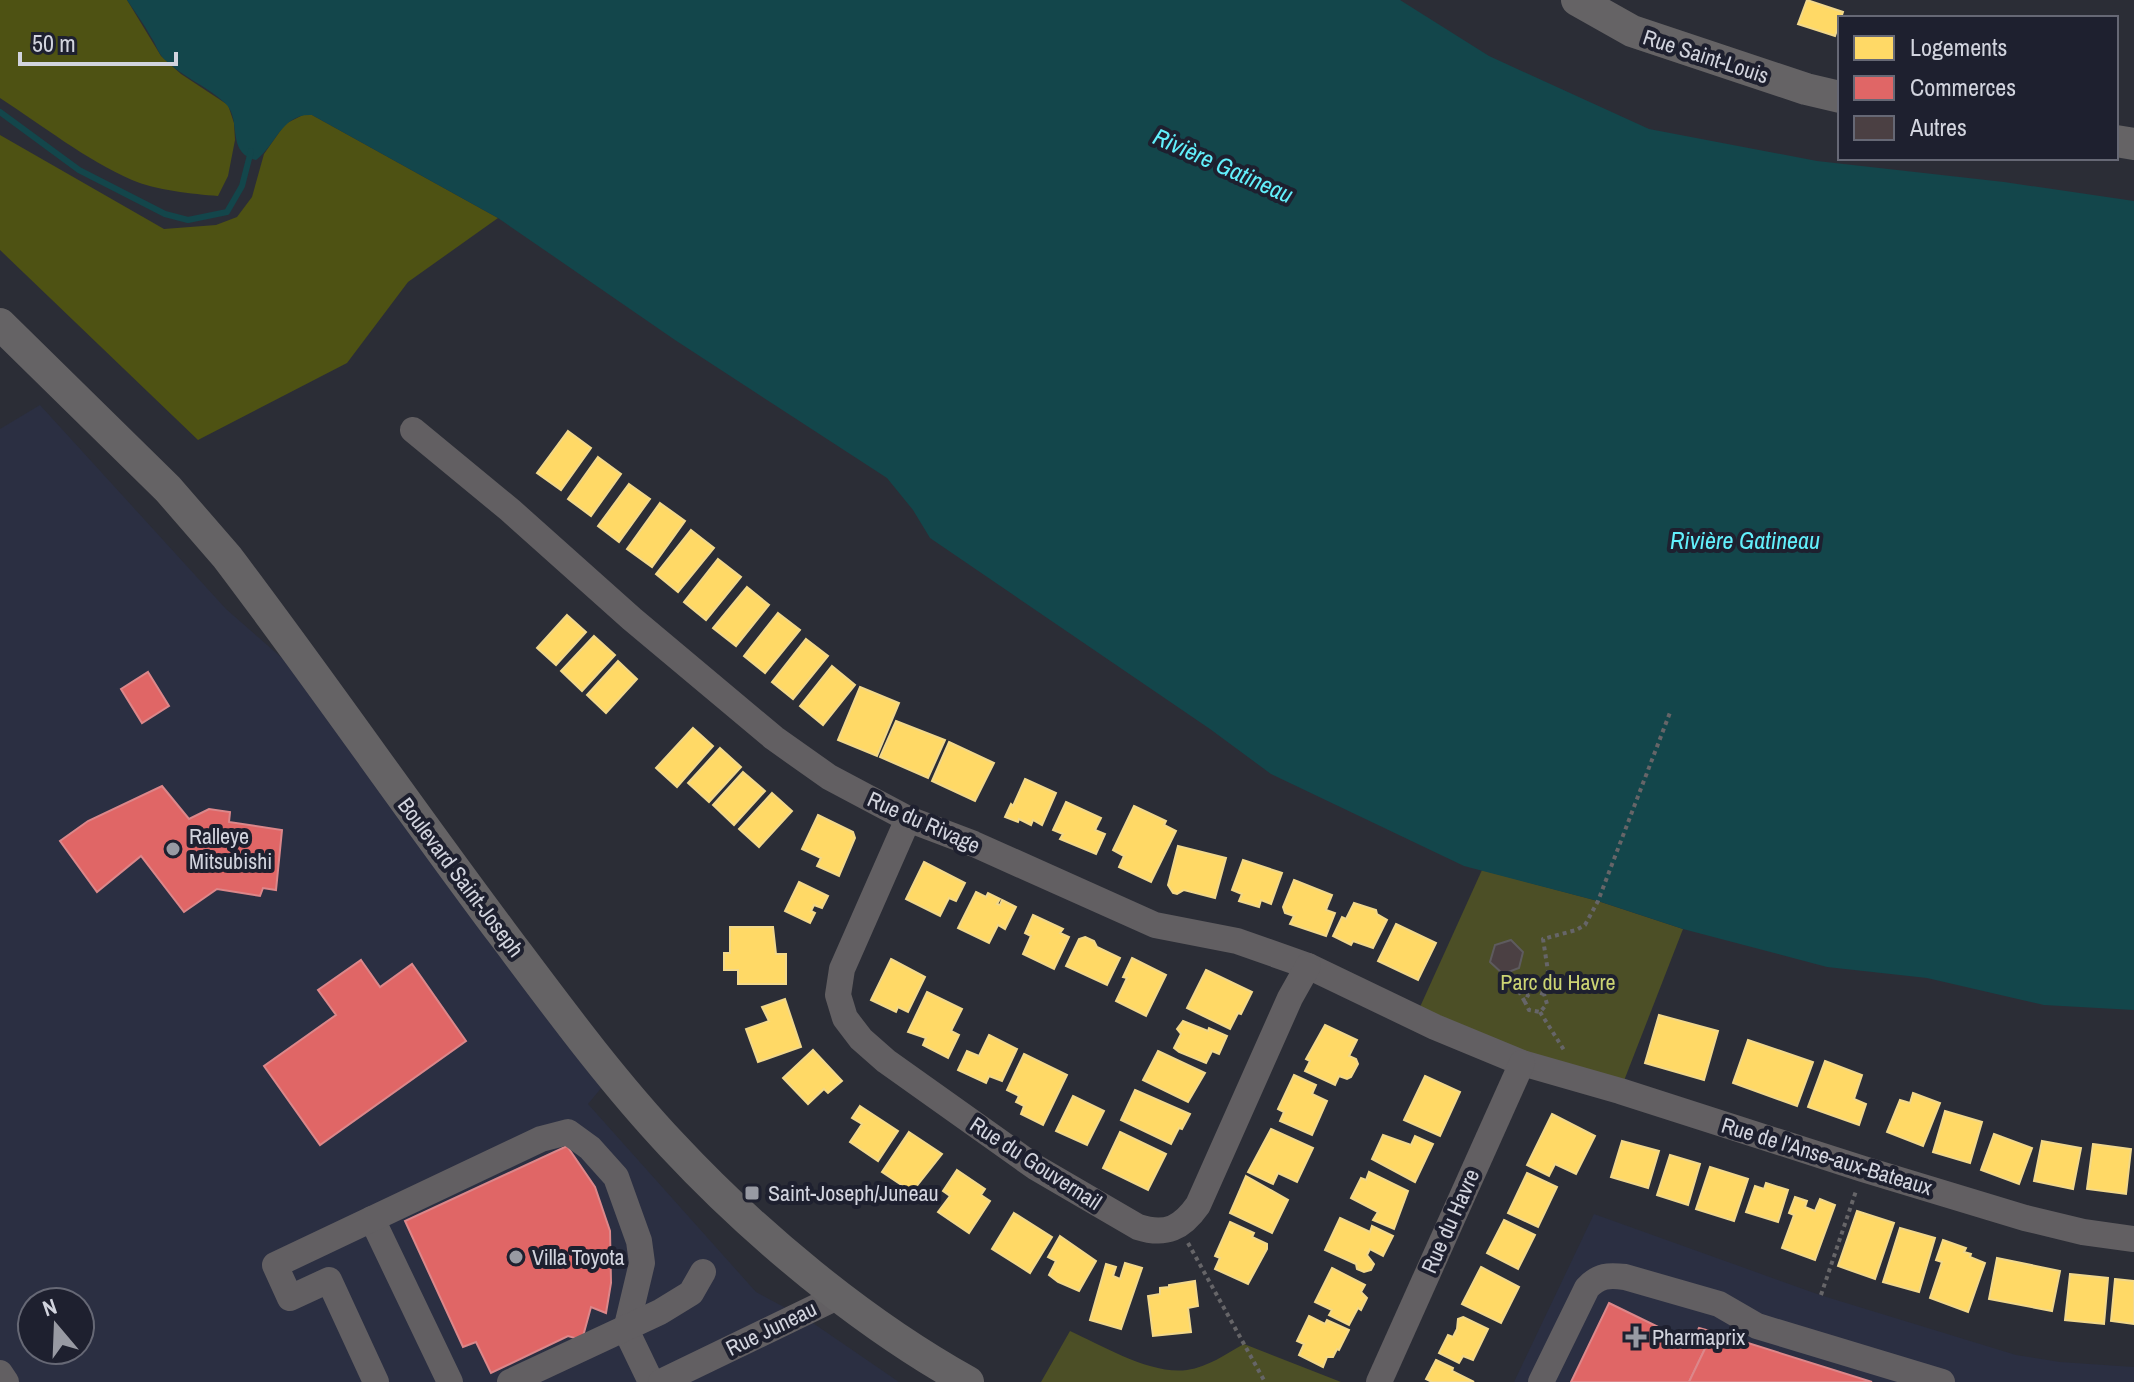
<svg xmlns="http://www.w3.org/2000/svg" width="2134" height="1382" font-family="'Archivo Narrow',sans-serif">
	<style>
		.built { fill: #2b2f42; fill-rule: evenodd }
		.green { fill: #4c4f26 }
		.forest { fill: #4e5213 }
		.water { fill: #13464b }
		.homes { fill: #ffd966; stroke: #f2d88a; stroke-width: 2 }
		.shops { fill: #e06666; stroke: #dc878a; stroke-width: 2 }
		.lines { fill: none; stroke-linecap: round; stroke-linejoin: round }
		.stream { stroke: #13464b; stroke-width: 6 }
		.building { fill: #4b4043; stroke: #5e5b5e; stroke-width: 2 }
		.path { stroke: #666568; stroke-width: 4; stroke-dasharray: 4 4; stroke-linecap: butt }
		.minor { stroke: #625f62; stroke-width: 26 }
		.major { stroke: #656365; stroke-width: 32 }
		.poi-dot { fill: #989aa3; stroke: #1e202f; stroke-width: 3 }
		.labels { text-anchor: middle; stroke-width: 8; stroke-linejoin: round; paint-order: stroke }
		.street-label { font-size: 22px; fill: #d2d4de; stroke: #1e202f }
		.poi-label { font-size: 22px; fill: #d2d4de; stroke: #1e202f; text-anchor: start }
		.park-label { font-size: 22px; fill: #ccd473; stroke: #1e202f }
		.water-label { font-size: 24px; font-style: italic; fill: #62f0fc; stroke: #1e202f }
	</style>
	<rect width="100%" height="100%" fill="#2b2d36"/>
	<g class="built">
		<path d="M40 405 226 609 332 702 612 1075 588 1104 756 1292 810 1321 899 1382H0V429ZM32 1302H80V1350H32Z"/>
		<path d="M1594 1214 1820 1295 2016 1355 2060 1362 2134 1367V1382H1514Z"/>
	</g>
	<g class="green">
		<path d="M1482 870 1598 901 1683 929 1620 1091 1415 1018Z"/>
		<path d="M1070 1331C1103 1346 1151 1375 1187 1370 1208 1367 1226 1354 1244 1344L1341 1382H1041Z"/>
	</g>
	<g class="forest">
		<path d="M0 0H127L161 56 181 74 228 105 234 123 235 140 228 176 218 196C193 194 155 190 132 180 86 160 42 125 0 98Z"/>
		<path d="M303 115H312L498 218 408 282 347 363 198 440 0 250V135L164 229 216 225 237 217 252 197 264 154 285 124Z"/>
	</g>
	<path class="water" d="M127 0H1400L1489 56 1649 129 1817 161 2004 182 2134 201V1010L2044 1005 1927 978 1827 967 1683 929 1598 901 1464 866 1271 774 1210 729 930 538 913 510 887 478 675 340 498 218 312 115C282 113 276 145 256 160 225 152 243 120 225 103 207 86 182 77 164 59 158 53 156 44 151 37 144 24 135 12 127 0Z"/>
	<g class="homes">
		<path d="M1807 0 1843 12 1835 36 1798 24Z"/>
		<path d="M568 431 591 448 561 490 537 473Z"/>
		<path d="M598 457 621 474 591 516 568 499Z"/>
		<path d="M629 484 650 499 619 542 598 526Z"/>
		<path d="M660 503 685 521 652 567 627 549Z"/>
		<path d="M691 530 714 548 678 592 656 574Z"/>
		<path d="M718 559 741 577 706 620 684 602Z"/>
		<path d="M747 587 769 605 736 646 713 628Z"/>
		<path d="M778 613 800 630 765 673 744 656Z"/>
		<path d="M567 615 586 632 556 665 537 648Z"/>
		<path d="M594 636 615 655 582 691 561 671Z"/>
		<path d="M806 639 828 656 793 699 772 682Z"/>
		<path d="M618 661 637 679 606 713 587 695Z"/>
		<path d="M832 666 855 685 823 725 800 706Z"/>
		<path d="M860 687 899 703 877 756 838 740Z"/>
		<path d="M896 721 945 740 928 778 880 757Z"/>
		<path d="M693 728 713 746 677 787 656 768Z"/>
		<path d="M949 742 994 763 975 801 932 781Z"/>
		<path d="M720 748 741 767 709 802 688 783Z"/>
		<path d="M743 772 765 791 734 825 713 805Z"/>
		<path d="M1025 779 1056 793 1042 825 1033 820 1031 825 1019 819 1018 822 1005 817 1011 804 1013 806Z"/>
		<path d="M772 793 792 811 759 847 739 829Z"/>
		<path d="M1066 802 1101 818 1095 830 1105 834 1096 854 1060 839 1063 834 1053 830Z"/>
		<path d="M1134 806 1166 821 1164 825 1176 831 1151 882 1119 867 1124 856 1113 850Z"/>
		<path d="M818 815 853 832 855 838 839 876 817 866 821 858 802 849Z"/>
		<path d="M1178 846 1226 858 1215 898 1184 890 1177 894 1173 893 1168 885Z"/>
		<path d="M1243 860 1282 873 1271 904 1261 900 1259 907 1239 901 1242 894 1232 890Z"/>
		<path d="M924 862 965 883 956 901 949 898 940 916 906 899Z"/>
		<path d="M1294 880 1332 895 1326 910 1335 913 1326 936 1290 924 1294 916 1285 913 1283 907Z"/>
		<path d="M799 882 828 896 822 908 814 905 811 911 815 913 810 923 785 911Z"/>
		<path d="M976 892 986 897 988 893 1000 899 997 904 1000 905 1002 900 1016 907 1005 929 998 925 989 943 958 928Z"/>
		<path d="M1354 903 1376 910 1377 914 1387 920 1373 948 1353 941 1351 945 1333 936 1342 917 1346 919Z"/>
		<path d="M1033 915 1063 929 1060 933 1069 937 1054 969 1023 954 1031 936 1025 933Z"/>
		<path d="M1396 924 1436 943 1418 980 1378 961Z"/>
		<path d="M730 927H773L776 954H786V984H738V970H724V953H730Z"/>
		<path d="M1085 937 1094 941 1097 947 1120 958 1107 985 1066 966 1079 939Z"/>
		<path d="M1132 958 1166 975 1146 1016 1116 1001 1127 978 1123 977Z"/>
		<path d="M891 959 925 977 908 1012 898 1007 896 1012 871 1000Z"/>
		<path d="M1206 970 1252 992 1241 1014 1238 1013 1230 1029 1187 1008Z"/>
		<path d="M927 992 962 1009 951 1031 959 1035 948 1058 923 1045 926 1038 908 1032Z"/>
		<path d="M785 999 801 1047 758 1062 746 1029 769 1021 762 1007Z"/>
		<path d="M1659 1015 1718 1031 1704 1080 1645 1063Z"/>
		<path d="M1183 1021 1208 1031 1209 1028 1227 1036 1219 1054 1212 1051 1206 1063 1179 1052 1174 1048 1181 1034 1177 1029Z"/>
		<path d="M1325 1025 1357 1040 1349 1056 1356 1059 1358 1064 1351 1077 1347 1079 1339 1076 1335 1085 1305 1071 1310 1061 1306 1059Z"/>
		<path d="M989 1035 1017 1049 1002 1081 989 1076 986 1083 958 1070 967 1051 979 1056Z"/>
		<path d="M1748 1040 1813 1062 1797 1106 1733 1083Z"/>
		<path d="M813 1050 842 1081 828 1093 824 1089 808 1104 783 1078Z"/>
		<path d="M1158 1051 1205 1073 1188 1102 1143 1080Z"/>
		<path d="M1024 1054 1067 1075 1043 1125 1021 1114 1024 1106 1016 1102 1019 1096 1007 1090Z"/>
		<path d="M1825 1061 1862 1075 1854 1099 1866 1104 1859 1125 1808 1107Z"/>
		<path d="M1294 1075 1316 1085 1312 1094 1327 1101 1312 1135 1280 1121 1284 1112 1278 1109Z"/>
		<path d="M1425 1076 1460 1092 1440 1136 1404 1120Z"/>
		<path d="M1135 1090 1190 1114 1182 1129 1179 1128 1171 1144 1121 1120Z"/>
		<path d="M1913 1093 1940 1103 1923 1146 1887 1132 1900 1100 1910 1103Z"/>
		<path d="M1073 1096 1104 1111 1087 1145 1056 1131Z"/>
		<path d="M860 1106 898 1131 878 1161 850 1142 862 1124 852 1118Z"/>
		<path d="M1945 1111 1982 1122 1970 1163 1933 1152Z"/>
		<path d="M1552 1114 1595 1136 1576 1174 1555 1164 1549 1176 1527 1165Z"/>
		<path d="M1271 1129 1313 1148 1297 1182 1278 1173 1273 1184 1248 1172Z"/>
		<path d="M909 1132 942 1154 912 1192 882 1172Z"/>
		<path d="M1120 1132 1166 1154 1148 1190 1103 1168Z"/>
		<path d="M1994 1134 2032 1148 2019 1184 1981 1170Z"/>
		<path d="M1383 1135 1411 1145 1415 1136 1433 1144 1415 1182 1372 1159Z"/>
		<path d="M1622 1141 1659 1151 1648 1188 1611 1177Z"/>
		<path d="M2042 1141 2081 1148 2073 1189 2034 1181Z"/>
		<path d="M2093 1144 2131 1149 2126 1194 2087 1189Z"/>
		<path d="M1670 1155 1700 1164 1688 1205 1657 1195Z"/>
		<path d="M1710 1167 1748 1179 1734 1221 1696 1209Z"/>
		<path d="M957 1170 985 1189 981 1195 990 1201 969 1233 938 1212 950 1196 943 1191Z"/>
		<path d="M1369 1172 1408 1191 1394 1229 1373 1220 1378 1212 1351 1198 1361 1178 1366 1180Z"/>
		<path d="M1527 1173 1557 1187 1538 1227 1508 1213Z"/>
		<path d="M1246 1176 1288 1200 1272 1233 1230 1213Z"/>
		<path d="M1766 1183 1788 1190 1778 1222 1746 1212 1755 1186 1764 1189Z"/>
		<path d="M1795 1197 1807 1201 1805 1207 1815 1211 1820 1199 1835 1205 1815 1260 1782 1248 1794 1215 1789 1213Z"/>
		<path d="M1857 1211 1894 1223 1875 1279 1838 1266Z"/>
		<path d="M1014 1213 1052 1237 1030 1273 992 1249Z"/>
		<path d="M1340 1218 1370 1232 1372 1226 1393 1236 1383 1256 1370 1249 1367 1255 1374 1264 1371 1270 1364 1272 1357 1269 1356 1264 1325 1250Z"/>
		<path d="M1504 1220 1535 1235 1518 1269 1487 1253Z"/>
		<path d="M1230 1222 1254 1233 1252 1237 1267 1244V1249L1248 1284 1215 1269 1220 1258 1215 1256Z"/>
		<path d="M1900 1228 1935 1238 1919 1292 1883 1282Z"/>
		<path d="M1060 1236 1096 1261 1079 1291 1058 1282 1049 1275 1056 1261 1048 1257Z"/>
		<path d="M1943 1240 1966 1248 1964 1252 1971 1254 1970 1257 1985 1263 1968 1312 1930 1298 1942 1262 1936 1260Z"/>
		<path d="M1997 1258 2060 1271 2052 1311 1989 1299Z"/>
		<path d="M1125 1263 1142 1268 1121 1329 1090 1320 1106 1264 1116 1267 1113 1276 1120 1279Z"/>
		<path d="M1481 1267 1519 1287 1501 1323 1462 1304Z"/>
		<path d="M1332 1268 1365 1285 1361 1292 1367 1298 1361 1310 1358 1308 1349 1325 1329 1315 1332 1310 1315 1302Z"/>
		<path d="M2070 1274 2108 1278 2104 1324 2065 1320Z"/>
		<path d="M2115 1279 2134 1281V1324L2111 1321Z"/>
		<path d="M1195 1281 1198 1306 1188 1308 1191 1332 1153 1336 1148 1296 1160 1294V1288L1169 1287V1285Z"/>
		<path d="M1309 1316 1325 1324 1327 1320 1349 1330 1339 1350 1337 1349 1333 1357H1327L1323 1367 1299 1355 1304 1344 1297 1341Z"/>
		<path d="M1463 1317 1488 1329 1473 1360 1463 1356 1459 1363 1439 1353 1448 1335 1453 1337 1457 1329 1458 1319Z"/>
		<path d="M1436 1360 1453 1368 1452 1371 1474 1382H1432L1426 1379Z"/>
	</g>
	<g class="shops">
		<path d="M148 672 169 706 142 723 121 689Z"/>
		<path d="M162 786 189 819 209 809 230 812 229 822 282 830 276 890 263 888 260 896 217 889 184 912 141 856 97 892 60 841 88 821Z"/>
		<path d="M361 960 380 987 412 964 466 1041 320 1145 264 1066 336 1015 318 990Z"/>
		<path d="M567 1146 595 1187 610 1231 611 1283 606 1313 591 1307 582 1340 568 1336 491 1373 476 1342 463 1347 405 1221Z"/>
		<path d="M1609 1303 1691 1343 1699 1328 1713 1332 1689 1382H1571Z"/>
		<path d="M1713 1332 1872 1382H1689Z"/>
	</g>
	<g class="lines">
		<path class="stream" d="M0 112 79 170 165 214 188 220 227 212 242 186 251 151"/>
	</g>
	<path class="building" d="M1511 940 1523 952 1519 968 1503 974 1490 962 1495 945Z"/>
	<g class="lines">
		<g class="path">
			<path d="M1511 977 1525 1002"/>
			<path d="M1544 994 1535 991 1528 995 1525 1002 1529 1010 1540 1012 1547 1004 1544 994 1550 984 1543 939 1576 930 1585 925 1598 901 1671 710"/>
			<path d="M1540 1012 1564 1050"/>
			<path d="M1188 1243 1265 1382"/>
			<path d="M1821 1295 1856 1191"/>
		</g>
		<g class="minor">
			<path d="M413 430 510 510 632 619 774 738 829 777 908 819 974 844 1155 925 1237 941 1308 966 1435 1027 1522 1063 1620 1091 1863 1169 2025 1218 2083 1232 2134 1239"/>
			<path d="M908 819 842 969 838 995 845 1018 861 1039 886 1061 1035 1167 1138 1227C1166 1236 1182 1228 1198 1205L1290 998 1308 966"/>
			<path d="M372 1219 450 1382"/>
			<path d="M0 1373 6 1382"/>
			<path d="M376 1382 329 1280 290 1298 275 1265 541 1139 568 1132 590 1148 616 1177 639 1241 642 1263 626 1330 651 1382"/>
			<path d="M510 1382 660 1312 691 1293 703 1272"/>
			<path d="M661 1382 839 1296"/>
			<path d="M1379 1382 1522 1063"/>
			<path d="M1541 1382 1587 1288C1599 1275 1609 1275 1625 1277L1719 1304 1757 1326 1942 1382"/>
		</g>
		<g class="major">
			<path d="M1577 0 1632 31 1806 89 1840 97"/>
			<path d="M2116 141 2134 144"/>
			<path d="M0 324 168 489 227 557C321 681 409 809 502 933 556 1005 610 1079 672 1145 755 1234 862 1323 968 1382"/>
		</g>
	</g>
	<g class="poi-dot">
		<circle cx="173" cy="849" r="8"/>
		<rect x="744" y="1185" width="16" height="16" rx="4"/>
		<circle cx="516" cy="1257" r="8"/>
		<path d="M1632 1325h8v8h8v8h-8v8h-8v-8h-8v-8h8z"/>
	</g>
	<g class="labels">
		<g class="street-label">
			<text transform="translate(1706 56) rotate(18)" y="8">Rue Saint-Louis</text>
			<text transform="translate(924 822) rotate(24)" y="8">Rue du Rivage</text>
			<text transform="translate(461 877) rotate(53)" y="8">Boulevard Saint-Joseph</text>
			<text transform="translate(1827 1156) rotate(17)" y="8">Rue de l'Anse-aux-Bateaux</text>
			<text transform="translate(1036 1163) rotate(33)" y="8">Rue du Gouvernail</text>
			<text transform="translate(1450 1221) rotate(-66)" y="8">Rue du Havre</text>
			<text transform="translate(771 1328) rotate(-26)" y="8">Rue Juneau</text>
		</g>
		<g class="poi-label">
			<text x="189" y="844">Ralleye<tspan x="189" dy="25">Mitsubishi</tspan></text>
			<text x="768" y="1201">Saint-Joseph/Juneau</text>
			<text x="532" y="1265">Villa Toyota</text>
			<text x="1652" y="1345">Pharmaprix</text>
		</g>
		<g class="park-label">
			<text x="1558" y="990">Parc du Havre</text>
		</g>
		<g class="water-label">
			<text transform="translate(1223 166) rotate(24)" y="8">Rivière Gatineau</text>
			<text x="1745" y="549">Rivière Gatineau</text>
		</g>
	</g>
	<rect x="1838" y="16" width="280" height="144" fill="#1e202f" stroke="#666875" stroke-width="2"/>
	<rect x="1854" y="36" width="40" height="24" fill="#ffd966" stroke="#666875" stroke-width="2"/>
	<text x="1910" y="56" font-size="24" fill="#d2d4de">Logements</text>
	<rect x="1854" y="76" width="40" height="24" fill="#e06666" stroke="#666875" stroke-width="2"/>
	<text x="1910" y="96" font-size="24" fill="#d2d4de">Commerces</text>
	<rect x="1854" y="116" width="40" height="24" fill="#4b4043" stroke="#666875" stroke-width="2"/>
	<text x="1910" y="136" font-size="24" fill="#d2d4de">Autres</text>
	<g transform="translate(56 1326) rotate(341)"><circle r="38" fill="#1e202f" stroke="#666875" stroke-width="2"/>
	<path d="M0-6L14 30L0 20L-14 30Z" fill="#989aa3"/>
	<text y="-12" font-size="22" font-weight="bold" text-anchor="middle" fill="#d2d4de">N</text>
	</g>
	<path d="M20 52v12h156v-12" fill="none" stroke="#d2d4de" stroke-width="4"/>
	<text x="32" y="52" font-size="24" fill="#d2d4de" stroke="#1e202f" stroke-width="6" paint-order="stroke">50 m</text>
</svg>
